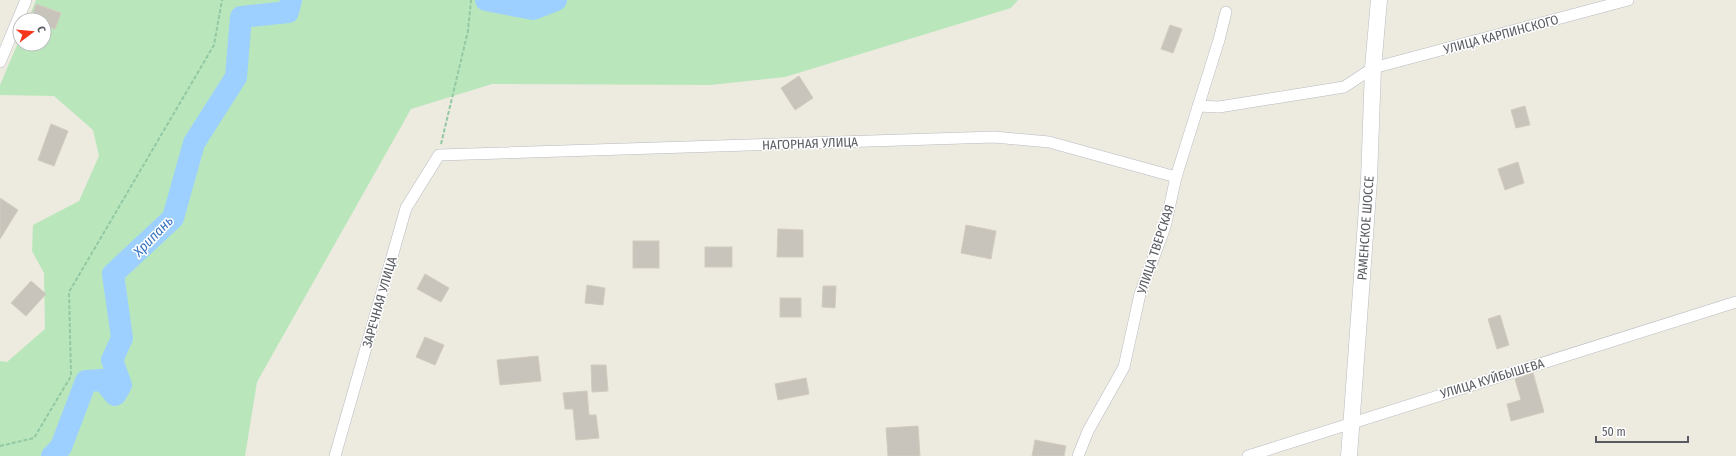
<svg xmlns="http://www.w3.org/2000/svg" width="1736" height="456" font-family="'Fira Sans Condensed',sans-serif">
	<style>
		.green { fill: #b9e7bb }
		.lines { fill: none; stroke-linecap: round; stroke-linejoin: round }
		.river { stroke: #9dd0ff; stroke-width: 22 }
		.building { fill: #c8c4bc; stroke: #d2ccbd }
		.minor-casing { stroke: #b7bac0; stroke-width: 12 }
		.secondary-casing { stroke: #b8bcc3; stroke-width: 17 }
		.path { stroke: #92c8a3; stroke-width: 2; stroke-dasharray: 4 2; stroke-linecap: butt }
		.minor { stroke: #fff; stroke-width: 11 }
		.secondary { stroke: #fff; stroke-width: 16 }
		.labels { text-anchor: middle; stroke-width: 3; stroke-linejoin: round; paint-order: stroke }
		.street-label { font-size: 13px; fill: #585c62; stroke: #fff }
		.water-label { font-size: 14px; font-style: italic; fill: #3674c1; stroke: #fff }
	</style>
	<rect width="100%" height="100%" fill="#edeadf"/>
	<path class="green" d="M36 0H1018L1011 8 785 77 710 85 492 84 411 109 257 382 245 456H0V361L7 362 45 329 44 273 32 251 33 225 79 201 99 156 93 130 54 96 0 95V85L20 38V44H44V20H28Z"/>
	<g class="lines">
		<g class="river">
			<path d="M486 0 533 9 556 0"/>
			<path d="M52 456 61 447 86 381 103 380 115 395 121 385 112 360 122 338 113 274 173 218 194 143 236 77 241 17 288 12 291 0"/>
		</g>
	</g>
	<g class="building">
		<path d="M36 4 61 13 55 29 44 25V20H31Z"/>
		<path d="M1170 25 1182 29 1173 53 1161 49Z"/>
		<path d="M799 76 813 98 795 110 781 88Z"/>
		<path d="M1525 106 1530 125 1516 128 1511 110Z"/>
		<path d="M51 124 68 131 54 166 38 160Z"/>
		<path d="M1518 162 1524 183 1505 190 1498 169Z"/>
		<path d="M0 198 18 210 0 239Z"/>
		<path d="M966 225 996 231 991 259 961 253Z"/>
		<path d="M778 229 803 230V257H777Z"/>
		<rect x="633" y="241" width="26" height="27"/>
		<rect x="705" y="247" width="27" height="20"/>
		<path d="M425 274 449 288 441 302 417 289Z"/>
		<path d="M31 281 46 294 26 316 11 303Z"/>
		<path d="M587 285 605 288 603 305 585 303Z"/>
		<path d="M823 286H836L835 308 822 307Z"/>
		<rect x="780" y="298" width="21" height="19"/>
		<path d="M1500 315 1509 345 1497 349 1488 319Z"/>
		<path d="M425 337 444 345 435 365 416 357Z"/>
		<path d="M538 356 541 381 500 385 497 360Z"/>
		<path d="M591 365H606L608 391 592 392Z"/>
		<path d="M1533 373 1544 412 1511 421 1507 404 1521 400 1515 379Z"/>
		<path d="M806 378 809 394 778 400 775 384Z"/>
		<path d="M587 391 589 415H596L599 438 576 440 573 409H565L563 393Z"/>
		<path d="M918 426 920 456H888L886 428Z"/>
		<path d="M1035 440 1066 446 1064 456H1032Z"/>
	</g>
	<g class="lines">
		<defs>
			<g id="minor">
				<path d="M0 62 26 0"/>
				<path d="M1198 106 1219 107 1344 87 1373 68 1628 0"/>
				<path d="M335 456 406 208 439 155 994 137 1049 142 1176 177"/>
				<path d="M1078 456 1088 431 1124 367 1140 294 1165 227 1176 177 1219 40 1226 12"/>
				<path d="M1248 456 1736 302"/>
			</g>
			<path id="secondary" d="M1349 456 1369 180 1373 68 1379 0"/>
		</defs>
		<use href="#minor" class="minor-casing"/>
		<use href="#secondary" class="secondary-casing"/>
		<g class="path">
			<path d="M441 144 468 31 471 0"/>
			<path d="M0 446 34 438 71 376 69 292 214 45 222 0"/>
		</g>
		<use href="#minor" class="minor"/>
		<use href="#secondary" class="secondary"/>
	</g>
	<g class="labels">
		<g class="street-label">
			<text transform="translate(1501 34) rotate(-15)" y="5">УЛИЦА КАРПИНСКОГО</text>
			<text transform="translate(810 143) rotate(-2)" y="5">НАГОРНАЯ УЛИЦА</text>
			<text transform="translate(1365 228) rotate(-86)" y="5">РАМЕНСКОЕ ШОССЕ</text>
			<text transform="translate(1155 249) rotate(-72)" y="5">УЛИЦА ТВЕРСКАЯ</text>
			<text transform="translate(379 302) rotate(-74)" y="5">ЗАРЕЧНАЯ УЛИЦА</text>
			<text transform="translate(1492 378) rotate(-17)" y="5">УЛИЦА КУЙБЫШЕВА</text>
		</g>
		<g class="water-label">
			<text transform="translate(153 236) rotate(-46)" y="5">Хрипань</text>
		</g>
	</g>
	<g transform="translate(32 32) rotate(74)"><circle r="19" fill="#ffffff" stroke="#bcbec0"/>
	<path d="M0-3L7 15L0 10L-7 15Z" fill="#f5371d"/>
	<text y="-6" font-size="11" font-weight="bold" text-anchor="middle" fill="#585c62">С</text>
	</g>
	<path d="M1596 436v6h92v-6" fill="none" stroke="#585c62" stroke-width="2"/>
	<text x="1602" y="436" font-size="12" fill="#585c62" stroke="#ffffff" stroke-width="3" paint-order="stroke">50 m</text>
</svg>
